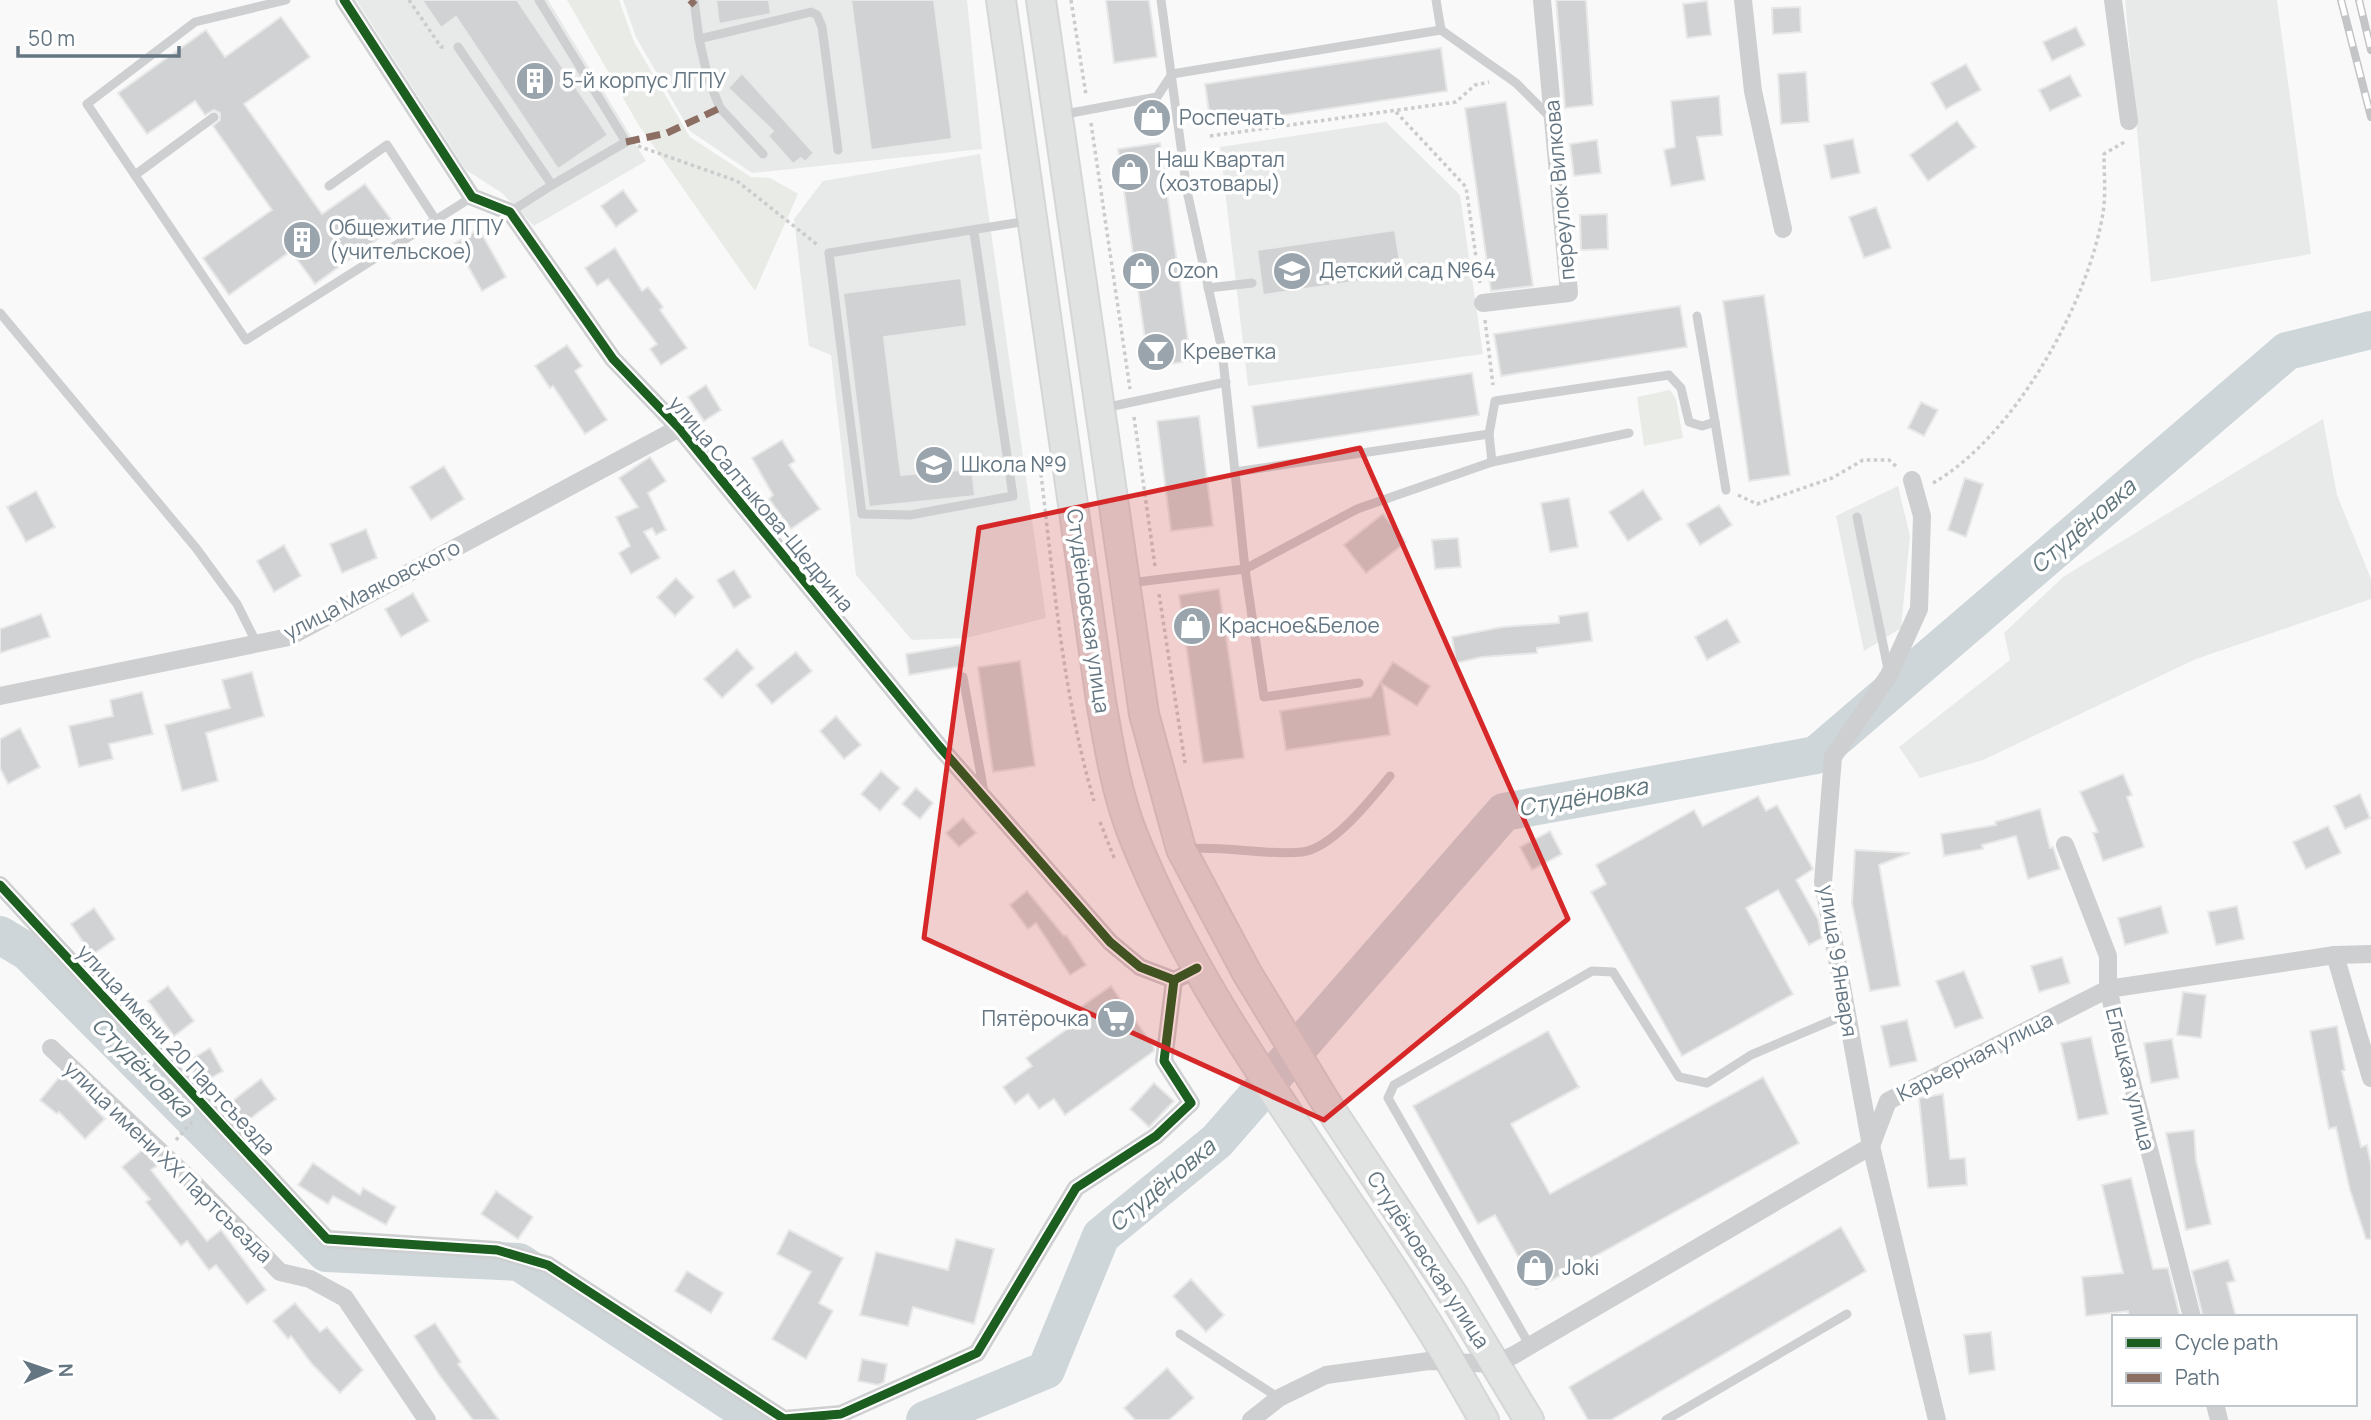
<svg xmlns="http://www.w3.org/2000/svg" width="2371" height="1420" font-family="Manrope,sans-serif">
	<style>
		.built { fill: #e8e9e9 }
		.green { fill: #e8ebe6 }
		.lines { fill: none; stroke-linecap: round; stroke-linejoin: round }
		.river { stroke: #ced6d9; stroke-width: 38 }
		.building { fill: #d0d2d3; stroke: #e8e8e8; stroke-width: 2 }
		.primary-casing { stroke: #d5d6d7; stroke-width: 32 }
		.path { stroke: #cbcccd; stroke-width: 3.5; stroke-dasharray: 3.5 3.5; stroke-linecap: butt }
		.service { stroke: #cecfd0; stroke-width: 9 }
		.minor { stroke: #cecfd0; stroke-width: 18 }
		.primary { stroke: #e1e2e2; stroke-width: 28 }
		.rail-casing { stroke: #c3c5c6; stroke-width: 8 }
		.rail { stroke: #fff; stroke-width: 5; stroke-dasharray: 16; stroke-linecap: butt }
		.quiet { stroke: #8d6e63; stroke-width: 7; stroke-dasharray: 14 7; stroke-linecap: butt }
		.cycleway-casing { stroke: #fff; stroke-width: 13 }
		.cycleway { stroke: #1b5e20; stroke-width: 9 }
		.marked { fill: #d62828; fill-opacity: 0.2; stroke: #d62828; stroke-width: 5; stroke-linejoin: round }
		.labels { text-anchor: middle; stroke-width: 7; stroke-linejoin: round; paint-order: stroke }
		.poi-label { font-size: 21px; fill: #657683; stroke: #fff; text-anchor: start }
		.street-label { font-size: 21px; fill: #657683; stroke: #fff }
		.water-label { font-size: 23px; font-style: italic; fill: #60757c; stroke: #fff }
	</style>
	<rect width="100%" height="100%" fill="#f9f9f9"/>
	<g class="built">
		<path d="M356 0H548L646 161 534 226 502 193 466 170Z"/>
		<path d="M623 0H967L982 149 752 173 690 131 636 37Z"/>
		<path d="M2125 0H2277L2311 254 2151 282Z"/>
		<path d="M1386 122 1460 195 1483 354 1248 386 1220 147Z"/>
		<path d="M980 154 1046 618 966 638 912 640 856 575 831 355 809 346 794 219 823 181Z"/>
		<path d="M2323 419 2337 495 2371 579V599L2196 659 1983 760 1920 778 1899 747 2010 660 2004 633 2063 577Z"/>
		<path d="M1898 486 1910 536 1901 628 1864 651 1836 516Z"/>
	</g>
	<g class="green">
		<path d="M567 0H619L634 42 690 137 751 177 770 178 798 194 755 291 638 124Z"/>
		<path d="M1670 390 1676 399 1683 438 1644 446 1637 397Z"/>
	</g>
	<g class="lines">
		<g class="river">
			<path d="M0 935 28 952 326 1253 519 1262 758 1420"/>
			<path d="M925 1420 1046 1370 1101 1236 1217 1141 1504 812 1816 755 2287 351 2371 330"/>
		</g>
	</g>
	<g class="building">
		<path d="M422 0H517L608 135 558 169 456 17 441 28Z"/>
		<path d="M716 0H769L771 14 719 24Z"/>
		<path d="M851 0H934L952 139 871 150Z"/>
		<path d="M1106 0H1149L1157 57 1114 63Z"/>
		<path d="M1556 0H1586L1593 105 1565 108Z"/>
		<path d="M1707 1 1711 35 1687 38 1683 4Z"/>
		<path d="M1800 7 1801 32 1773 34 1772 8Z"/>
		<path d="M281 17 310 57 244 104 322 214 365 184 396 226 315 284 291 251 229 295 203 258 272 210 213 126 220 120V113L214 110 205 115 195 101 147 134 118 93 206 30 225 57Z"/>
		<path d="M2076 27 2085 45 2052 61 2043 42Z"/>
		<path d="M1441 48 1447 91 1211 126 1205 84Z"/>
		<path d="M1966 64 1981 90 1946 109 1931 83Z"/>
		<path d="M1806 72 1809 122 1781 124 1778 74Z"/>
		<path d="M742 73 814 153 805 162 801 158 793 164 768 136 773 131 728 88Z"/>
		<path d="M2070 75 2081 96 2050 111 2039 90Z"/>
		<path d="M1719 96 1722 135 1697 137 1705 180 1671 186 1664 150 1675 147 1671 101Z"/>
		<path d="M1506 102 1533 286 1491 291 1465 108Z"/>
		<path d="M1957 121 1976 147 1928 181 1910 155Z"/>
		<path d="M1853 139 1860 173 1831 179 1824 145Z"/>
		<path d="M1597 140 1601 173 1574 176 1570 144Z"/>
		<path d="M1160 143 1191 361 1149 367 1118 149Z"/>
		<path d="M623 190 638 211 616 227 601 206Z"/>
		<path d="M1876 207 1891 248 1864 258 1849 217Z"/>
		<path d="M1607 214 1608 249 1581 250 1580 215Z"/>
		<path d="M479 229 506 277 482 291 455 243Z"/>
		<path d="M1395 230 1402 275 1263 295 1257 250Z"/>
		<path d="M615 248 642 291 648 287 663 307 660 310 687 348 661 365 650 349 657 344 608 279 597 286 585 268Z"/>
		<path d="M961 278 967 326 884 337 901 475 972 469 975 496 869 507 843 293Z"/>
		<path d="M1764 295 1790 475 1749 481 1723 301Z"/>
		<path d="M1680 306 1687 347 1501 376 1494 334Z"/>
		<path d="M567 345 582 366 575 371 607 420 585 434 553 386 550 388 535 366Z"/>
		<path d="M1472 373 1479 415 1258 448 1252 406Z"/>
		<path d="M706 385 721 410 704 421 688 397Z"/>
		<path d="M1921 402 1938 410 1924 436 1908 428Z"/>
		<path d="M1199 416 1213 526 1171 531 1157 421Z"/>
		<path d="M782 440 795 461 789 465 820 509 791 529 769 499 773 495 752 458Z"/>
		<path d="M650 457 666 481 648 493 666 530 656 535 652 528 644 532 660 558 631 574 619 553 630 546 616 517 638 507 619 478Z"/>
		<path d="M444 466 464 499 431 520 410 487Z"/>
		<path d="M1965 478 1983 484 1966 537 1948 530Z"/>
		<path d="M1643 490 1662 519 1628 541 1609 512Z"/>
		<path d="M36 491 55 527 26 542 7 507Z"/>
		<path d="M1569 498 1578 547 1550 552 1541 503Z"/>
		<path d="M1719 505 1732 525 1700 545 1687 524Z"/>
		<path d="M1383 514 1406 542 1366 573 1344 545Z"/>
		<path d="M366 529 377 558 342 573 330 544Z"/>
		<path d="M1458 538 1461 567 1435 569 1432 540Z"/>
		<path d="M284 545 301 576 274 592 257 561Z"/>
		<path d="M734 570 751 597 734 608 717 580Z"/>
		<path d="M676 578 694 597 675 616 657 597Z"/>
		<path d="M1219 589 1244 758 1203 763 1179 595Z"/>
		<path d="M413 593 429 621 401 637 385 609Z"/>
		<path d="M1588 612 1592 641 1537 648V653L1482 657 1456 663 1452 637 1502 627 1559 623V616Z"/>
		<path d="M41 614 50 637 0 653V629Z"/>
		<path d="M1727 619 1740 642 1707 660 1695 637Z"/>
		<path d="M960 645 964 666 909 675 906 654Z"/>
		<path d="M737 649 754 668 722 698 704 679Z"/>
		<path d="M796 652 812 671 772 704 756 685Z"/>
		<path d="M1020 661 1035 766 993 772 978 667Z"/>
		<path d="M1393 662 1430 686 1417 706 1382 684 1390 735 1286 750 1280 711 1371 697Z"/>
		<path d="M252 672 264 716 206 733 218 781 182 791 165 725 230 708 222 680Z"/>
		<path d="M142 692 153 734 109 744 113 759 79 767 69 726 113 716 110 700Z"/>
		<path d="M836 716 861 745 844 759 820 731Z"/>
		<path d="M20 728 40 767 8 784 0 768V739Z"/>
		<path d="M881 771 900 788 880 811 861 794Z"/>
		<path d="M2123 774 2132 795 2127 797 2144 847 2103 861 2093 833 2098 832 2080 792Z"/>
		<path d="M916 788 933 803 920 819 902 804Z"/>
		<path d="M2360 794 2370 818 2345 829 2334 806Z"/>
		<path d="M1758 796 1766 811 1777 805 1813 869 1796 880 1818 919 1822 938 1809 945 1778 890 1746 908 1793 994 1682 1056 1591 892 1606 884 1596 865 1694 810 1703 826Z"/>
		<path d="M2040 809 2050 848 2053 847 2060 869 2028 879 2016 836 1982 845 1983 849 1944 856 1941 834 1996 825 1995 822Z"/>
		<path d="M963 818 976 833 959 847 946 833Z"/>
		<path d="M2328 826 2341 853 2306 869 2293 842Z"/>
		<path d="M1550 831 1562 854 1532 870 1520 847Z"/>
		<path d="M1855 850 1910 853 1879 865 1900 986 1870 991 1852 903Z"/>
		<path d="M1027 891 1064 936 1066 935 1086 965 1070 975 1036 923 1028 929 1010 905Z"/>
		<path d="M2161 906 2168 933 2125 945 2118 918Z"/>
		<path d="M2237 906 2244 939 2216 945 2208 912Z"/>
		<path d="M94 908 115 939 92 955 71 924Z"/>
		<path d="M2062 957 2070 983 2039 992 2031 966Z"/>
		<path d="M1964 971 1983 1018 1955 1028 1936 981Z"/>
		<path d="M168 986 194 1021 174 1036 148 1001Z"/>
		<path d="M1111 986 1154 1047V1051L1065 1115 1054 1099 1039 1109 1028 1094 1015 1104 1003 1087 1032 1066 1026 1058 1087 1015 1081 1007Z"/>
		<path d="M2183 992 2206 995 2201 1038 2177 1035Z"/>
		<path d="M1907 1020 1917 1061 1890 1067 1881 1026Z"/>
		<path d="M2337 1026 2345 1070 2342 1071 2361 1147 2367 1145 2371 1165V1239H2366L2350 1190 2336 1127 2329 1129 2310 1031Z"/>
		<path d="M1548 1031 1579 1087 1511 1124 1550 1194 1763 1077 1799 1143 1536 1289 1495 1215 1478 1224 1413 1106Z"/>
		<path d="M2091 1037 2108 1114 2078 1120 2061 1043Z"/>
		<path d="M2172 1039 2179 1078 2151 1083 2144 1043Z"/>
		<path d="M210 1048 223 1071 200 1084 187 1062Z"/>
		<path d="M62 1074 105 1119 85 1139 59 1112 57 1114 40 1100Z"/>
		<path d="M261 1079 276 1099 242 1125 227 1105Z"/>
		<path d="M1154 1083 1174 1101 1149 1127 1130 1109Z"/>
		<path d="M1943 1094 1950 1159 1965 1158 1967 1185 1928 1188 1919 1098Z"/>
		<path d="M2194 1130 2196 1160 2211 1224 2186 1230 2166 1133Z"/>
		<path d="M142 1150 158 1165 151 1170 207 1241 221 1230 266 1290 247 1304 216 1265 209 1270 187 1241 181 1246 146 1202 150 1199 122 1167Z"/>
		<path d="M313 1163 360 1195 363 1188 396 1207 386 1225 333 1196 328 1204 298 1185Z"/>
		<path d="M2131 1178 2153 1269 2168 1268 2180 1317H2129L2128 1311 2086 1316 2082 1277 2123 1273 2102 1185Z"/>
		<path d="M496 1191 533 1217 518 1239 481 1214Z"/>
		<path d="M1841 1227 1866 1271 1611 1420H1588L1569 1387Z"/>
		<path d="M789 1230 843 1258 819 1303 833 1311 806 1359 772 1339 811 1272 777 1254Z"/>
		<path d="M956 1239 994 1249 974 1324 913 1307 908 1326 860 1315 876 1252 948 1270Z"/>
		<path d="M2228 1260 2235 1281 2227 1283 2236 1317H2203L2192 1271Z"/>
		<path d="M687 1271 723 1293 711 1313 675 1291Z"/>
		<path d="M1191 1279 1224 1315 1206 1332 1173 1296Z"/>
		<path d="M295 1303 320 1332 327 1327 363 1370 340 1393 312 1364 291 1336 288 1339 273 1321Z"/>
		<path d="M435 1323 461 1362 458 1364 499 1420H473L440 1376 414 1336Z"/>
		<path d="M1991 1332 1995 1370 1969 1374 1964 1335Z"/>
		<path d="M862 1359 887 1364 884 1382 878 1385 858 1381Z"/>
		<path d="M1167 1368 1194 1398 1169 1420H1135L1124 1408Z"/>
	</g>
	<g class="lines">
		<defs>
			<g id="primary">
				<path d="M1001 0 1101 701C1109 746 1116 792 1133 835 1202 1009 1324 1157 1422 1315 1444 1349 1464 1385 1484 1420"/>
				<path d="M1041 0 1144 714 1181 849 1247 973 1325 1101 1452 1293 1529 1420"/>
			</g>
		</defs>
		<use href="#primary" class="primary-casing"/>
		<g class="path">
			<path d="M409 0 441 47H445"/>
			<path d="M1071 0 1086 95"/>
			<path d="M1396 112 1466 187 1480 285"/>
			<path d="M1091 123 1130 389"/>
			<path d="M1210 136 1456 102 1475 85 1489 82"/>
			<path d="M638 146 737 181 819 246"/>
			<path d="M1485 320 1493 385"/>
			<path d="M1134 417 1155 566"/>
			<path d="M1041 474C1054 584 1063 695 1094 801"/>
			<path d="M1933 483C2014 437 2088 304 2103 213 2106 194 2104 173 2104 154L2126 141"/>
			<path d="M1738 495 1757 504 1832 478 1863 460H1889L1898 468"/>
			<path d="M1159 594 1185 763"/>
			<path d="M1100 822 1115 860"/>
			<path d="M176 1140 192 1122"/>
		</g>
		<g class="service">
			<path d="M286 0 195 22 87 104 246 340 472 197"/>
			<path d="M539 0 626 142 552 185"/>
			<path d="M694 0 699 39 811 12 817 15 822 27 838 150"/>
			<path d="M1161 0 1187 191 1222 350 1235 472 1489 434 1495 401 1669 375 1681 388 1689 422 1702 426 1715 422 1697 316"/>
			<path d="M1436 0 1441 30"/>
			<path d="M699 39 708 78 720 108 763 154"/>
			<path d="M458 47 552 185 510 212"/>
			<path d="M1060 115 1157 97 1172 74 1441 30 1516 83 1550 117"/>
			<path d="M135 175 214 117"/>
			<path d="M329 186 387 145 435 219"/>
			<path d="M974 232 1013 496 910 515 862 514 829 253 1027 221"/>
			<path d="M1208 288 1252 283"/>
			<path d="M0 313 196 548 237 604 257 644"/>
			<path d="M1104 408 1226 382"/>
			<path d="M1715 422 1726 490"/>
			<path d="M1489 434 1492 462"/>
			<path d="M1235 472 1245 569 1264 697 1359 683"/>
			<path d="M1857 517 1888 669"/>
			<path d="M1129 583 1245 569 1357 509 1492 462 1629 433"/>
			<path d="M963 677 984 792"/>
			<path d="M1184 849C1224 845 1265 856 1302 852 1333 848 1371 799 1390 776"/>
			<path d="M1180 1334 1279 1398"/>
			<path d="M1530 1346 1388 1098 1394 1085 1592 971 1613 972 1679 1077 1707 1083 1751 1055 1847 1014"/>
			<path d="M1666 1420 1847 1314"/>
		</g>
		<g class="minor">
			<path d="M344 0 472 197 510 212 613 359 679 428 939 746 1110 942 1140 967 1174 980 1185 975"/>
			<path d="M1743 0 1753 91 1783 229"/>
			<path d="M2113 0 2129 121"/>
			<path d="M1483 303 1569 293 1542 0"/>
			<path d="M1912 480 1922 516 1919 609 1889 675 1833 757 1823 882 1871 1146 1937 1420"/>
			<path d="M0 696 289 637 679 428"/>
			<path d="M2065 845 2108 956V989L2192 1317"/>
			<path d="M0 885 327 1239 497 1250 548 1265 784 1419 841 1414 977 1353 1076 1188 1156 1136 1191 1103 1164 1061 1174 980"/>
			<path d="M2335 955 2371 1078"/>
			<path d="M51 1048 197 1186 280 1272 310 1279 345 1298 427 1420"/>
			<path d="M2215 1404 2219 1420"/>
			<path d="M1251 1420 1279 1398 1326 1375 1429 1361 1495 1364 1514 1355 1871 1146 1888 1101 2108 989 2335 955 2371 954"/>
		</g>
		<use href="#primary" class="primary"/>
		<defs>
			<g id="rail">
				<path d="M2341 0 2371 117"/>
				<path d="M2359 0 2371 50"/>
			</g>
		</defs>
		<use href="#rail" class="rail-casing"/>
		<use href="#rail" class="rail"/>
		<g class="quiet">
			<path d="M690 0 695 5"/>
			<path d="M626 142 667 133 720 108"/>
		</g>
		<defs>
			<g id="cycleway">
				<path d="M344 0 472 197 510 212 613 359 679 428 939 746 1110 942 1140 967 1174 980 1197 968"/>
				<path d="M0 885 327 1239 497 1250 548 1265 784 1419 841 1414 977 1353 1076 1188 1156 1136 1191 1103 1164 1061 1174 980"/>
			</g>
		</defs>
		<use href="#cycleway" class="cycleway-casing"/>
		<use href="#cycleway" class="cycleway"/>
	</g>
	<path class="marked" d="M1360 448 1568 919 1324 1120 924 938 979 528Z"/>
	<defs>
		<symbol id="building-disc" viewBox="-11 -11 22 22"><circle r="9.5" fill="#99a4ac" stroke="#fff"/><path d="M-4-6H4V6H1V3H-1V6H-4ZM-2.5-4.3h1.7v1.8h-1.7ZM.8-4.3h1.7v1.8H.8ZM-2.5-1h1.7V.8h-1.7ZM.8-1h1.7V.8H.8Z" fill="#fff"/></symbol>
		<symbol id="shop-disc" viewBox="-11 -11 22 22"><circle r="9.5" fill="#99a4ac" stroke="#fff"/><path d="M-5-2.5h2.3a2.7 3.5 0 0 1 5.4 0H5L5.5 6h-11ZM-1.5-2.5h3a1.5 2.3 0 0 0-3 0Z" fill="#fff"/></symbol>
		<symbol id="school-disc" viewBox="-11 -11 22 22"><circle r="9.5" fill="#99a4ac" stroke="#fff"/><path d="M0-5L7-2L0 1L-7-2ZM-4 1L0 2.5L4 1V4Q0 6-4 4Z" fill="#fff"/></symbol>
		<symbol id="bar-disc" viewBox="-11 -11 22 22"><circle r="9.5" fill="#99a4ac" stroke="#fff"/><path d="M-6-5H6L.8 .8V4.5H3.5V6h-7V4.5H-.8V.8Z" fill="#fff"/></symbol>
		<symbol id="supermarket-disc" viewBox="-11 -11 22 22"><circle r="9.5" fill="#99a4ac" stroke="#fff"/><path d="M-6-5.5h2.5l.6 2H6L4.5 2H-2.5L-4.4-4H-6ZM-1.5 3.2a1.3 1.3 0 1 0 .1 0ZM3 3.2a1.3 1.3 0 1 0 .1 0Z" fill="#fff"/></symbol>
	</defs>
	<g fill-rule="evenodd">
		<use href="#building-disc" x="513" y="59" width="44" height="44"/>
		<use href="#shop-disc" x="1130" y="96" width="44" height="44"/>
		<use href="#shop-disc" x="1108" y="150" width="44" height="44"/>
		<use href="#building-disc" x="280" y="218" width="44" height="44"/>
		<use href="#shop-disc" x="1119" y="249" width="44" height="44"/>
		<use href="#school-disc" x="1270" y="249" width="44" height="44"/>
		<use href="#bar-disc" x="1134" y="330" width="44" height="44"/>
		<use href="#school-disc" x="912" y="443" width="44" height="44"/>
		<use href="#shop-disc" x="1170" y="604" width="44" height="44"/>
		<use href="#supermarket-disc" x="1094" y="997" width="44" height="44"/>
		<use href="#shop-disc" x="1513" y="1246" width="44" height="44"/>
	</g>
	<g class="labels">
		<g class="poi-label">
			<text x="562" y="88">5-й корпус ЛГПУ</text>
			<text x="1179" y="125">Роспечать</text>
			<text x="1157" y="167">Наш Квартал<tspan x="1157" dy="24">(хозтовары)</tspan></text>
			<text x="329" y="235">Общежитие ЛГПУ<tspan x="329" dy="24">(учительское)</tspan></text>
			<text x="1168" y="278">Ozon</text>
			<text x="1319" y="278">Детский сад №64</text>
			<text x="1183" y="359">Креветка</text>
			<text x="961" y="472">Школа №9</text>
			<text x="1219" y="633">Красное&amp;Белое</text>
			<text x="1089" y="1026" text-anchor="end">Пятёрочка</text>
			<text x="1562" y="1275">Joki</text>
		</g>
		<g class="street-label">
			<text transform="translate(1560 190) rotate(-95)" y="7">переулок Вилкова</text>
			<text transform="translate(761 504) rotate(50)" y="7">улица Салтыкова-Щедрина</text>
			<text transform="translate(372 590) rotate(-27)" y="7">улица Маяковского</text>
			<text transform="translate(1088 611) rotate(82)" y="7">Студёновская улица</text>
			<text transform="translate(1838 961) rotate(81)" y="7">улица 9 Января</text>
			<text transform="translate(176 1050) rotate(47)" y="7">улица имени 20 Партсъезда</text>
			<text transform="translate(1975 1057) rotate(-27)" y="7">Карьерная улица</text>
			<text transform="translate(2130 1079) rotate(76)" y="7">Елецкая улица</text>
			<text transform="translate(168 1162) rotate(44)" y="7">улица имени ХХ Партсъезда</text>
			<text transform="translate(1428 1260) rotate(57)" y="7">Студёновская улица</text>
		</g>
		<g class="water-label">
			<text transform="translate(2083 526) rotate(-41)" y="8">Студёновка</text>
			<text transform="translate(1583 797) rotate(-10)" y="8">Студёновка</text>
			<text transform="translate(142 1067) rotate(45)" y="8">Студёновка</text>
			<text transform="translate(1162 1185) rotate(-40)" y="8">Студёновка</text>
		</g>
	</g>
	<rect x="2112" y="1315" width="245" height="91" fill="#ffffff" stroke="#c1c8cd" stroke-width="2"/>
	<rect x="2126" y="1338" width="35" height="10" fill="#1b5e20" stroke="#c1c8cd" stroke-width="2"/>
	<text x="2175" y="1350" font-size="21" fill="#657683">Cycle path</text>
	<rect x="2126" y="1373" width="35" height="10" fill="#8d6e63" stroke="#c1c8cd" stroke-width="2"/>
	<text x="2175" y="1385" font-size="21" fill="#657683">Path</text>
	<g transform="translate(49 1371) rotate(88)" stroke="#ffffff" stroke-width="5" paint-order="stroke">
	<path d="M0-5L12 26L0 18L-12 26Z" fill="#657683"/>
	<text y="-10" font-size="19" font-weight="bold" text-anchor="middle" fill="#657683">N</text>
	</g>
	<path d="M18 46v10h161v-10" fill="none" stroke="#657683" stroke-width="3.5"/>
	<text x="28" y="46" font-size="21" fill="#657683" stroke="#ffffff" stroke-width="5" paint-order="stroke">50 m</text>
</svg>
